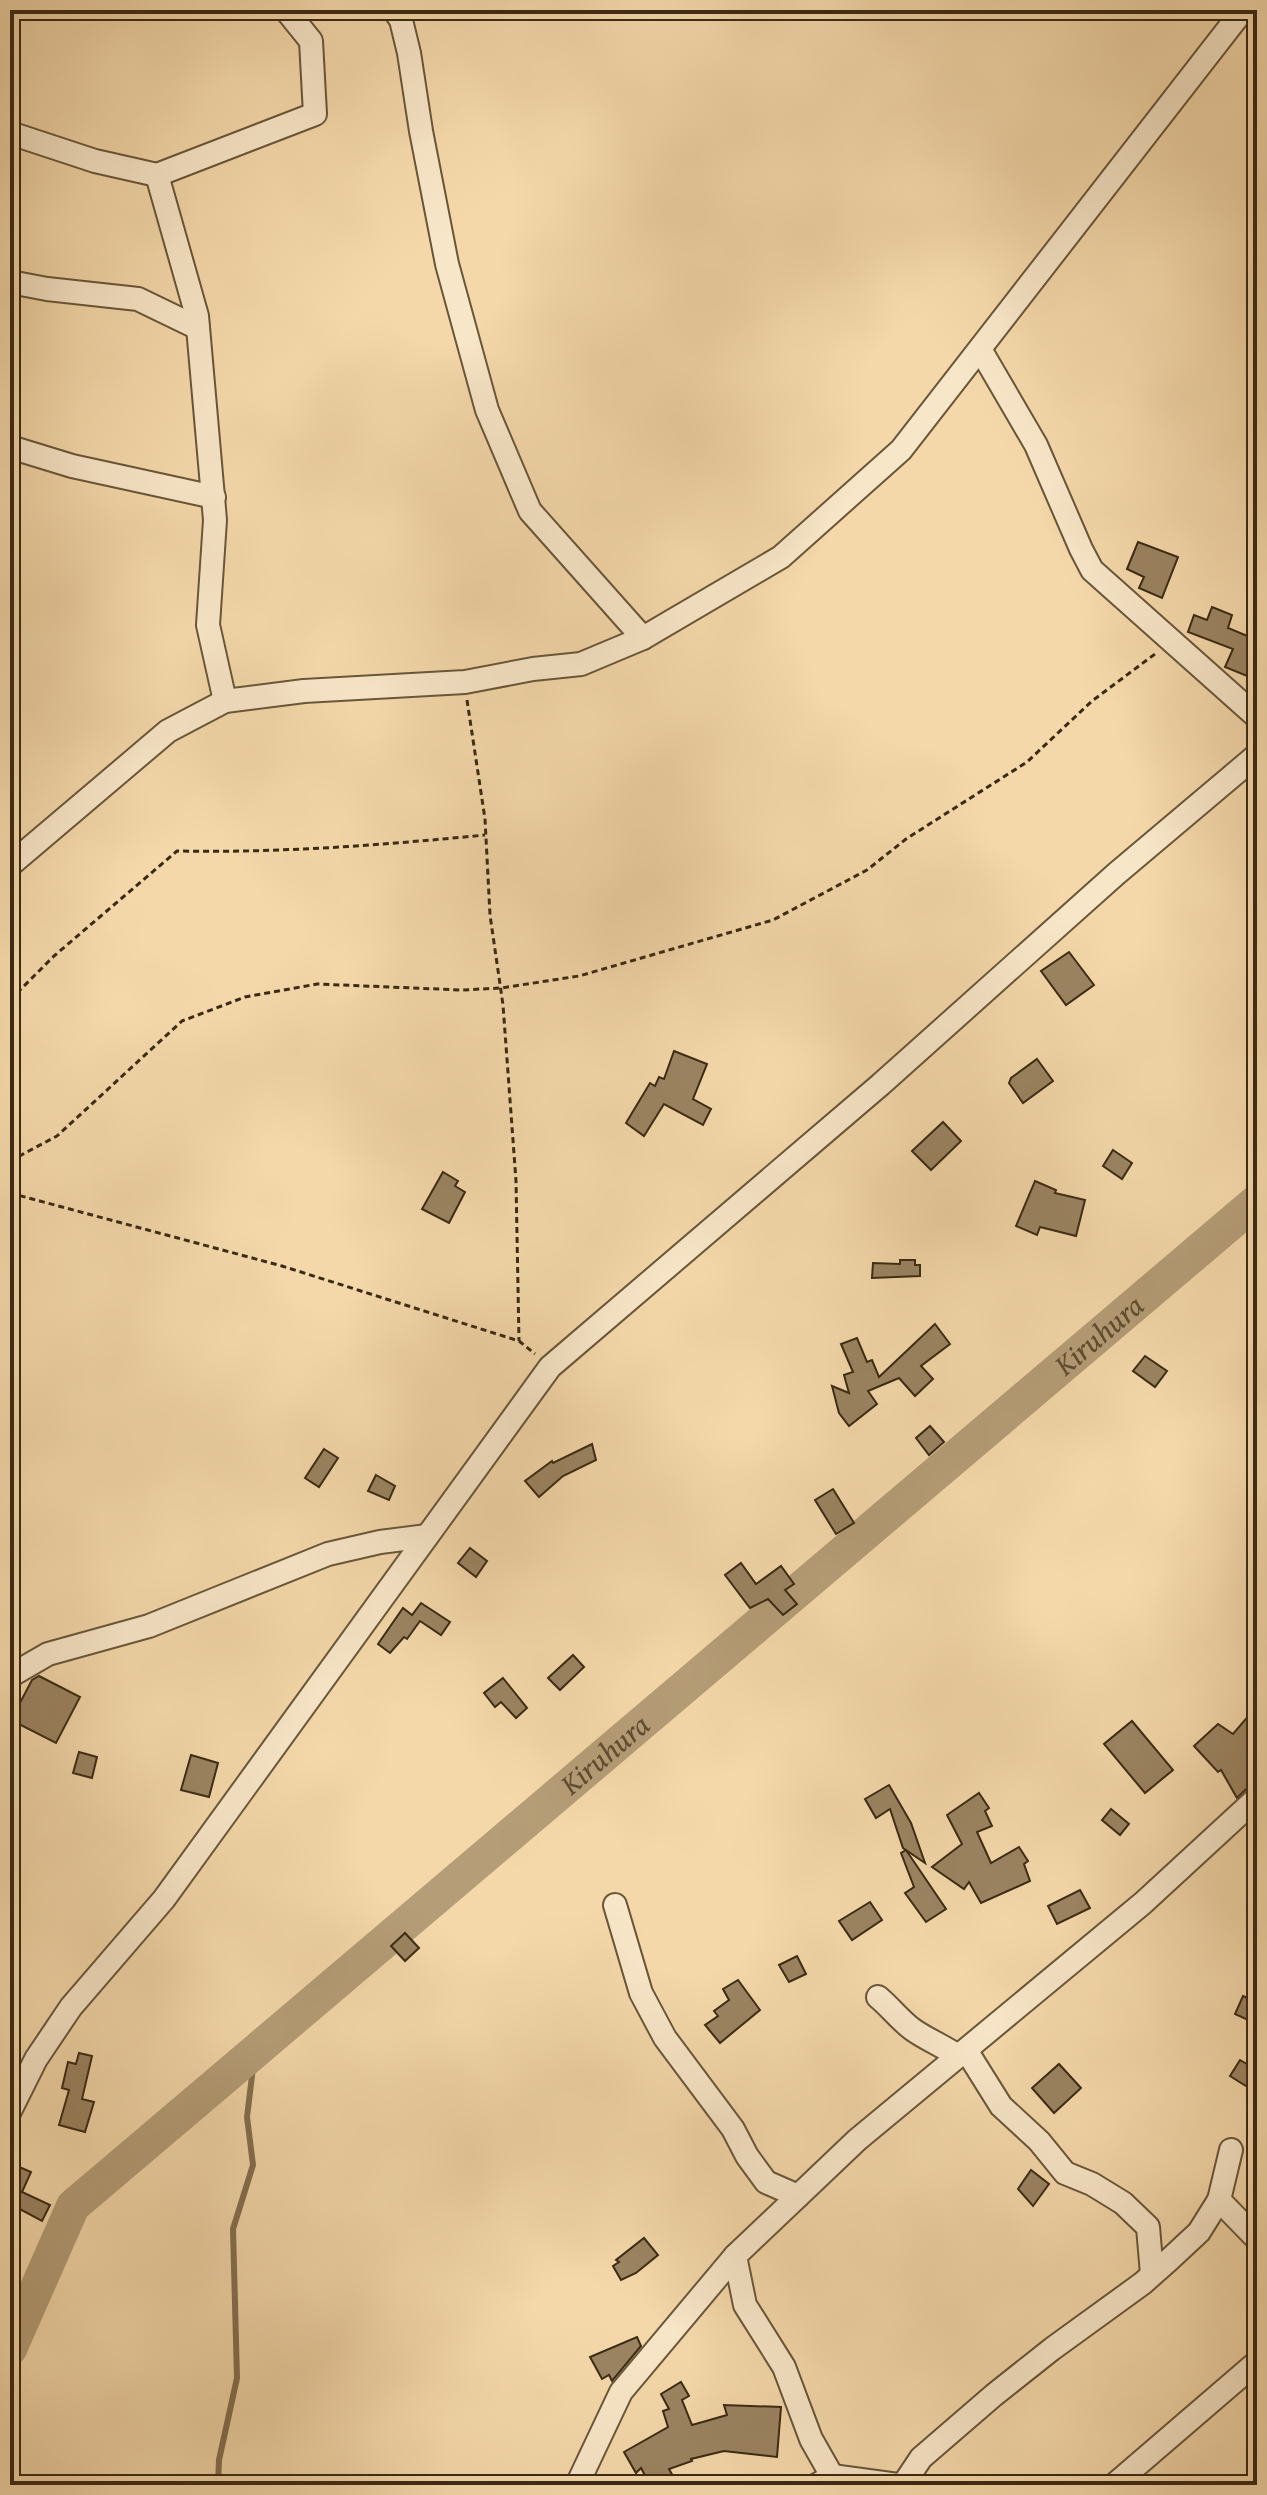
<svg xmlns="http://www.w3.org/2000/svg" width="1267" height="2495" font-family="'Gentium Book Plus',serif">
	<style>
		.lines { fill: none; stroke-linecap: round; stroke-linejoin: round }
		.stream { stroke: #846f4f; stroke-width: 6 }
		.river { stroke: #b59d77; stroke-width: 34 }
		.building { fill: #9b8462; stroke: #3b2a13; stroke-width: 2 }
		.street-casing { stroke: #695639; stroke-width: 26 }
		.path { stroke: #3b2a13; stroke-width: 3; stroke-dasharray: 6 4; stroke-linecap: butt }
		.street { stroke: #f8e6c8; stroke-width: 22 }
		.labels { text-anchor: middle; stroke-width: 6; stroke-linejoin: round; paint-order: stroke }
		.water-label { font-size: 30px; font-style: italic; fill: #604c31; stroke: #f8e6c8 }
	</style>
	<rect width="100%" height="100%" fill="#f4d8aa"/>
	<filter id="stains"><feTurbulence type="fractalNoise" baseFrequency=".0025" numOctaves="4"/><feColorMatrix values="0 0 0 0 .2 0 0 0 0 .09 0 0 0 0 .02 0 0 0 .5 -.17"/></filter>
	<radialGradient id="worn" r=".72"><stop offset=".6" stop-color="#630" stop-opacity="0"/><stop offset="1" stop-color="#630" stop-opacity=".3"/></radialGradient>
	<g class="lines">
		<path class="stream" d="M218 2485 219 2460 237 2378 233 2229 253 2165 247 2117 255 2051"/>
		<path class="river" id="s1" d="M10 2349 73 2206 1257 1201"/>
	</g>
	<g class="building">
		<path d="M1138 542 1178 557 1162 598 1139 588 1144 577 1127 569Z"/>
		<path d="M1212 607 1232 615 1228 628 1257 640V680L1225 667 1233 649 1188 632 1194 615 1207 620Z"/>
		<path d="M1069 952 1094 985 1066 1005 1041 971Z"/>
		<path d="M674 1051 707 1064 693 1099 711 1109 703 1125 664 1104 644 1136 626 1123 650 1083 655 1086 659 1077 664 1079Z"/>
		<path d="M1037 1059 1053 1081 1023 1103 1009 1083 1011 1078Z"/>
		<path d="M943 1122 961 1141 931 1170 912 1151Z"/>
		<path d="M1113 1150 1132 1163 1122 1179 1103 1166Z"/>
		<path d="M443 1172 458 1181 455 1186 465 1192 449 1223 422 1209Z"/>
		<path d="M1035 1181 1056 1190 1055 1193 1085 1200 1076 1236 1040 1227 1037 1235 1016 1226Z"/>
		<path d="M900 1260H915V1265H920V1276L872 1278 873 1263 900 1264Z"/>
		<path d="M935 1324 950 1344 921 1366 933 1379 915 1396 899 1378 868 1391 877 1404 849 1426 839 1413 832 1386 849 1393 844 1375 853 1372 841 1344 857 1338 867 1362 872 1360 879 1377Z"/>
		<path d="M1145 1356 1167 1371 1155 1387 1133 1371Z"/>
		<path d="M930 1426 944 1442 929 1455 916 1438Z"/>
		<path d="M592 1444 596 1460 563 1476 539 1497 525 1481 552 1461 553 1463Z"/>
		<path d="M324 1449 338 1458 319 1487 305 1478Z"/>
		<path d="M376 1475 395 1486 389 1500 368 1491Z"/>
		<path d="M833 1489 854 1523 836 1534 815 1500Z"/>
		<path d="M470 1548 487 1561 476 1577 458 1563Z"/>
		<path d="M741 1563 756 1584 781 1566 794 1584 785 1590 797 1604 783 1615 768 1599 750 1608 725 1575Z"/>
		<path d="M421 1603 450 1622 441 1635 420 1621 407 1639 404 1637 390 1653 378 1644 403 1608 412 1615Z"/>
		<path d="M573 1655 584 1667 560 1690 548 1678Z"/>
		<path d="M39 1676 80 1697 56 1743 11 1720 32 1680Z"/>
		<path d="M503 1678 527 1708 516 1718 501 1702 495 1707 484 1693Z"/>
		<path d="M1257 1706V1784L1248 1787 1237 1798 1221 1770 1218 1772 1194 1746 1218 1724 1233 1734Z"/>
		<path d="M1132 1721 1173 1770 1145 1793 1104 1744Z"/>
		<path d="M79 1752 97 1757 92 1778 73 1773Z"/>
		<path d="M191 1755 218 1763 209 1797 181 1790Z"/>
		<path d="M889 1785 911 1823 925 1863 903 1848 890 1809 876 1818 865 1799Z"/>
		<path d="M979 1793 989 1808 985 1811 992 1826 977 1832 991 1863 1019 1847 1028 1861 1024 1864 1030 1881 981 1903 969 1882 964 1889 932 1867 962 1844 947 1815Z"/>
		<path d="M1111 1809 1129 1824 1120 1835 1102 1820Z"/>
		<path d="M906 1850 946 1909 926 1922 905 1893 914 1887 901 1853Z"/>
		<path d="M1080 1890 1090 1908 1057 1924 1048 1906Z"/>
		<path d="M870 1902 882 1920 852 1940 839 1921Z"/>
		<path d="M405 1933 419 1948 405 1961 391 1946Z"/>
		<path d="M797 1956 806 1974 789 1982 779 1965Z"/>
		<path d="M738 1980 760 2010 720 2043 705 2025 718 2016 714 2011 729 2000 723 1989Z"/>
		<path d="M1243 1996 1257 2002V2024L1235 2014Z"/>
		<path d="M79 2053 92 2056 82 2099 94 2102 85 2132 59 2125 69 2090 62 2088 68 2062 76 2064Z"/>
		<path d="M1240 2060 1257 2070V2093L1230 2076Z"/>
		<path d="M1059 2064 1081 2088 1054 2113 1032 2088Z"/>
		<path d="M10 2163 31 2172 22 2192 50 2205 42 2221 16 2207 10 2221Z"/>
		<path d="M1031 2170 1049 2184 1033 2206 1018 2189Z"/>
		<path d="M644 2238 658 2255 636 2273 621 2280 613 2266 619 2262 616 2260Z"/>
		<path d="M637 2337 641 2346 612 2381 609 2375 602 2379 590 2357Z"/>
		<path d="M681 2382 689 2396 682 2400 692 2425 727 2415 724 2405 781 2407 777 2457 724 2451 691 2459 692 2461 669 2469 678 2485H650L641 2468 636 2473 624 2452 668 2427 663 2411 669 2409 661 2394Z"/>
	</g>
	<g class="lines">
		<defs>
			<g id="street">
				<path d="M394 10 401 20 409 53 421 131 447 264 487 410 530 511 643 638"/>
				<path d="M10 133 95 161 157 175"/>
				<path d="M10 282 47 289 138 299 198 328"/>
				<path d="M980 349 1036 445 1081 549 1092 570 1257 717"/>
				<path d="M10 447 72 466 214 497"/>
				<path d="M225 701 208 625 215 520 197 316 157 175 315 114 311 41 286 10"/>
				<path d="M10 865 168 731 225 701 304 691 465 682 533 669 581 664 643 638 781 557 901 450 1243 10"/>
				<path d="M10 1676 48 1654 149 1626 328 1554 380 1542 427 1536"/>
				<path d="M615 1905 641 1993 665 2038 733 2129 747 2156 766 2182 798 2196"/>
				<path d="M878 1997C890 2007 900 2020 912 2029 924 2038 943 2046 958 2056"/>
				<path d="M966 2050 1001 2106 1039 2141 1065 2173 1092 2184 1123 2203 1148 2227 1152 2274"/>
				<path d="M10 2111 36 2059 71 2007 164 1899 550 1367 880 1085 1116 874 1257 755"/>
				<path d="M1231 2150 1219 2200 1257 2239"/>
				<path d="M735 2256 745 2305 784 2367 811 2439 832 2476 817 2485"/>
				<path d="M832 2476 898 2485"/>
				<path d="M577 2485 621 2392 735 2256 857 2140 1143 1903 1257 1798"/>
				<path d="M903 2485 921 2458 994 2395 1052 2349 1143 2283 1170 2259 1199 2232 1219 2200"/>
				<path d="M1114 2485 1257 2362"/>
			</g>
		</defs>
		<use href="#street" class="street-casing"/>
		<g class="path">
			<path d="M467 700 485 819 490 915 503 1005 516 1181 519 1341"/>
			<path d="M10 1000 54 956 177 851C281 853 382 845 485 835"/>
			<path d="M10 1161 57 1136 182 1021 245 997 317 984 462 990 501 988 579 976 773 920 867 870 906 839 1027 762 1092 701 1155 654"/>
			<path d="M10 1193 282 1266 519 1341 535 1354"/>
		</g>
		<use href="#street" class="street"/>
	</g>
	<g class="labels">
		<g class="water-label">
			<text dy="10" stroke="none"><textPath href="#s1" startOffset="1502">Kiruhura</textPath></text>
			<text dy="10" stroke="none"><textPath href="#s1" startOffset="854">Kiruhura</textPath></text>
		</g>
	</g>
	<rect width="1267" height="2495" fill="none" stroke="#f4d8aa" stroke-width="40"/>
	<rect x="12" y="12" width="1243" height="2471" fill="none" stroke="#3b2a13" stroke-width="4"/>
	<rect x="20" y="20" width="1227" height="2455" fill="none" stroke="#3b2a13" stroke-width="2"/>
	<rect width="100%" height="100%" filter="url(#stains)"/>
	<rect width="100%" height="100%" fill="url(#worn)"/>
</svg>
